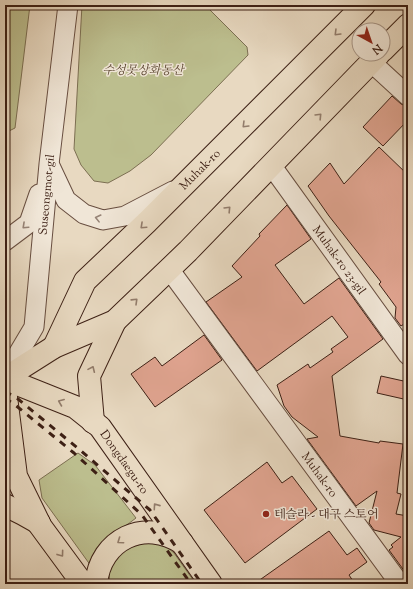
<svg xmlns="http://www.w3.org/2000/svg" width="413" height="589" font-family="'Sorts Mill Goudy','Noto Serif KR',serif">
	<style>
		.green { fill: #bcbe8e; stroke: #7c6f52 }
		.building { fill: #e0a490; stroke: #3d2015 }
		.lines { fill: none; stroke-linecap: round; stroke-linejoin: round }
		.minor-casing { stroke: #684e40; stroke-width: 21 }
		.major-casing { stroke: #3d2015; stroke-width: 24 }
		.minor { stroke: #f0e6d7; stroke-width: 19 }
		.major { stroke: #e8d9c1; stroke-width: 22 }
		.rail { stroke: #3d2015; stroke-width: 3; stroke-dasharray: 7 7; stroke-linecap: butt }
		.oneway { stroke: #927c6b }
		.oneway2 { stroke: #968376 }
		.poi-dot { fill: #8f2418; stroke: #f0e6d7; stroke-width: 1.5 }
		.labels { text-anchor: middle; stroke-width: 3; stroke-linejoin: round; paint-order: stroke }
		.park-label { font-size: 12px; font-style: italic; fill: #5d4833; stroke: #f0e6d7 }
		.street-label { font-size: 12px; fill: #3d2015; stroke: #f0e6d7 }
		.poi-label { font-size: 12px; fill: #3d2015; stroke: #f0e6d7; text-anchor: start }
	</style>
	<rect width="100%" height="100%" fill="#e8d9c1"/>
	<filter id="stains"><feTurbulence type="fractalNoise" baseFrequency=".005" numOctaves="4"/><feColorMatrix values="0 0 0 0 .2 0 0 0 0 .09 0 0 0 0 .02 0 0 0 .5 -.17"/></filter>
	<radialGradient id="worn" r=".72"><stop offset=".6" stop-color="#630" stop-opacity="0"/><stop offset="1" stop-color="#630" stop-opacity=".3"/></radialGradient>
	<g class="green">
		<path d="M5 5H30L15 128 5 133Z"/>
		<path d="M82 5H205L247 47 248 55 151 155 130 171 108 183 94 181 81 165 74 149Z"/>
		<path d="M78 453 95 465 136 518 99 546 91 566 42 498 39 480Z"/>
		<path d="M137 541 162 543 174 553 196 584H110C106 558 119 553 137 541Z"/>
	</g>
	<g class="building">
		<path d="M392 96 401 104 408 107V120L383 146 363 127Z"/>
		<path d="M379 147 408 175V324L407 322 401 326 395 318 396 307 379 284 381 282 329 216 308 186 330 163 344 184Z"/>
		<path d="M287 205 311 239 275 265 304 304 339 278 383 339 332 376 340 436 379 443 380 441 403 444 397 493 401 494 396 514 408 516V576L389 550 393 547 391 545 401 537 374 530 369 523 377 491 356 506 307 439 318 437 292 417 284 406 277 385 308 364 310 368 333 352 331 349 348 337 332 316 257 371 206 302 242 277 232 266 260 236 259 234Z"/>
		<path d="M204 335 222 360 155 407 131 374 155 357 162 366Z"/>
		<path d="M381 376 408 382V400L377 393Z"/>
		<path d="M267 462 282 483 292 476 317 509 245 563 204 510Z"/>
		<path d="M329 531 347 555 357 548 367 562 349 575 355 584H254Z"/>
	</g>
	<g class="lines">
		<defs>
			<g id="minor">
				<path d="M371 62 408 96"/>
				<path id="s1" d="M271 165 408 355"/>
				<path d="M50 166 66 200 84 214 103 220 125 216 173 191"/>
				<path d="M5 241 29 223 39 194"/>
				<path id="s2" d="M169 269 400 584"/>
				<path id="s3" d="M5 376 34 327 49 164 68 5"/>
			</g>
			<g id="major">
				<path d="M383 50 408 25"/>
				<path id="s4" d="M54 347 85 281 147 222 364 5"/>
				<path d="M5 378 54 347 115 321 188 251 379 54"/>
				<path id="s5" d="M5 379 75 407 100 427 211 584"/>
				<path d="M5 389 16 476 39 523"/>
				<path d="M93 422 89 376 115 321"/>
				<path d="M5 505 23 514 39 523"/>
				<path d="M30 512 83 584"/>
				<path d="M96 584C100 539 145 518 182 543"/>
			</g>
		</defs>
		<use href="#minor" class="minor-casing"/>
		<use href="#major" class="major-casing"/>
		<use href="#minor" class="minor"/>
		<use href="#major" class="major"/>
		<g class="rail">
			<path d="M5 391 18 399 80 450 150 510 202 584"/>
			<path d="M5 398 14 404 74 453 142 515 191 584"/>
		</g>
	</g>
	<defs><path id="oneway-chevron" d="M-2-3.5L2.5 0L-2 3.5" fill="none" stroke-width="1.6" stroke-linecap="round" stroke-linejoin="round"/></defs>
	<g class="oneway">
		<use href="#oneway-chevron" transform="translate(337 33) rotate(135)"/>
		<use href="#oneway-chevron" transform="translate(319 116) rotate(-46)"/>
		<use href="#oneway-chevron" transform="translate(245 125) rotate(135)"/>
		<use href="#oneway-chevron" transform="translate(228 209) rotate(-46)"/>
		<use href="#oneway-chevron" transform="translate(143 226) rotate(137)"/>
		<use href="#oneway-chevron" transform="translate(135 301) rotate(-44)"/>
		<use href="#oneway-chevron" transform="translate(92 369) rotate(-66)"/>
		<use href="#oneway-chevron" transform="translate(61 402) rotate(-158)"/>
		<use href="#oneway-chevron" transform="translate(156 506) rotate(-125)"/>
		<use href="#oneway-chevron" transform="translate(120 541) rotate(145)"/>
		<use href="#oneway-chevron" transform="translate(61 554) rotate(54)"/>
	</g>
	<g class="oneway2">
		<use href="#oneway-chevron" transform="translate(98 218) rotate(-166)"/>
		<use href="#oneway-chevron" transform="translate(25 226) rotate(137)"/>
	</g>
	<circle class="poi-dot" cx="266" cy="514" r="4"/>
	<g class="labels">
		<g class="park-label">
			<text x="143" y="74">수성못상화동산</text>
		</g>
		<g class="street-label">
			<text dy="4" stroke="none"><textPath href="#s4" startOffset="233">Muhak-ro</textPath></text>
			<text dy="4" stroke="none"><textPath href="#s3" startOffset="190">Suseongmot-gil</textPath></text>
			<text dy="4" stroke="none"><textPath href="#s1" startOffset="117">Muhak-ro 23-gil</textPath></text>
			<text dy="4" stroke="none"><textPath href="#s5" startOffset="150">Dongdaegu-ro</textPath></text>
			<text dy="4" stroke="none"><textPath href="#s2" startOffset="255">Muhak-ro</textPath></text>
		</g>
		<g class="poi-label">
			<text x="274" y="518">테슬라 - 대구 스토어</text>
		</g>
	</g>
	<rect width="413" height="589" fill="none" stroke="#e8d9c1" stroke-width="20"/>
	<rect x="6" y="6" width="401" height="577" fill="none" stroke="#3d2015" stroke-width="2"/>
	<rect x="10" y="10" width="393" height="569" fill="none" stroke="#3d2015"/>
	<g transform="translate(371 42) rotate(140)"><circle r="19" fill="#f0e6d7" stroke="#a89789"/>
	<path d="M0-3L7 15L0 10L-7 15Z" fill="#8f2418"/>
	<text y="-6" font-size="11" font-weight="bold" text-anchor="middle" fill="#3d2015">N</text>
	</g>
	<rect width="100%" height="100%" filter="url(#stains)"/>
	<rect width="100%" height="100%" fill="url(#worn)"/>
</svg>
